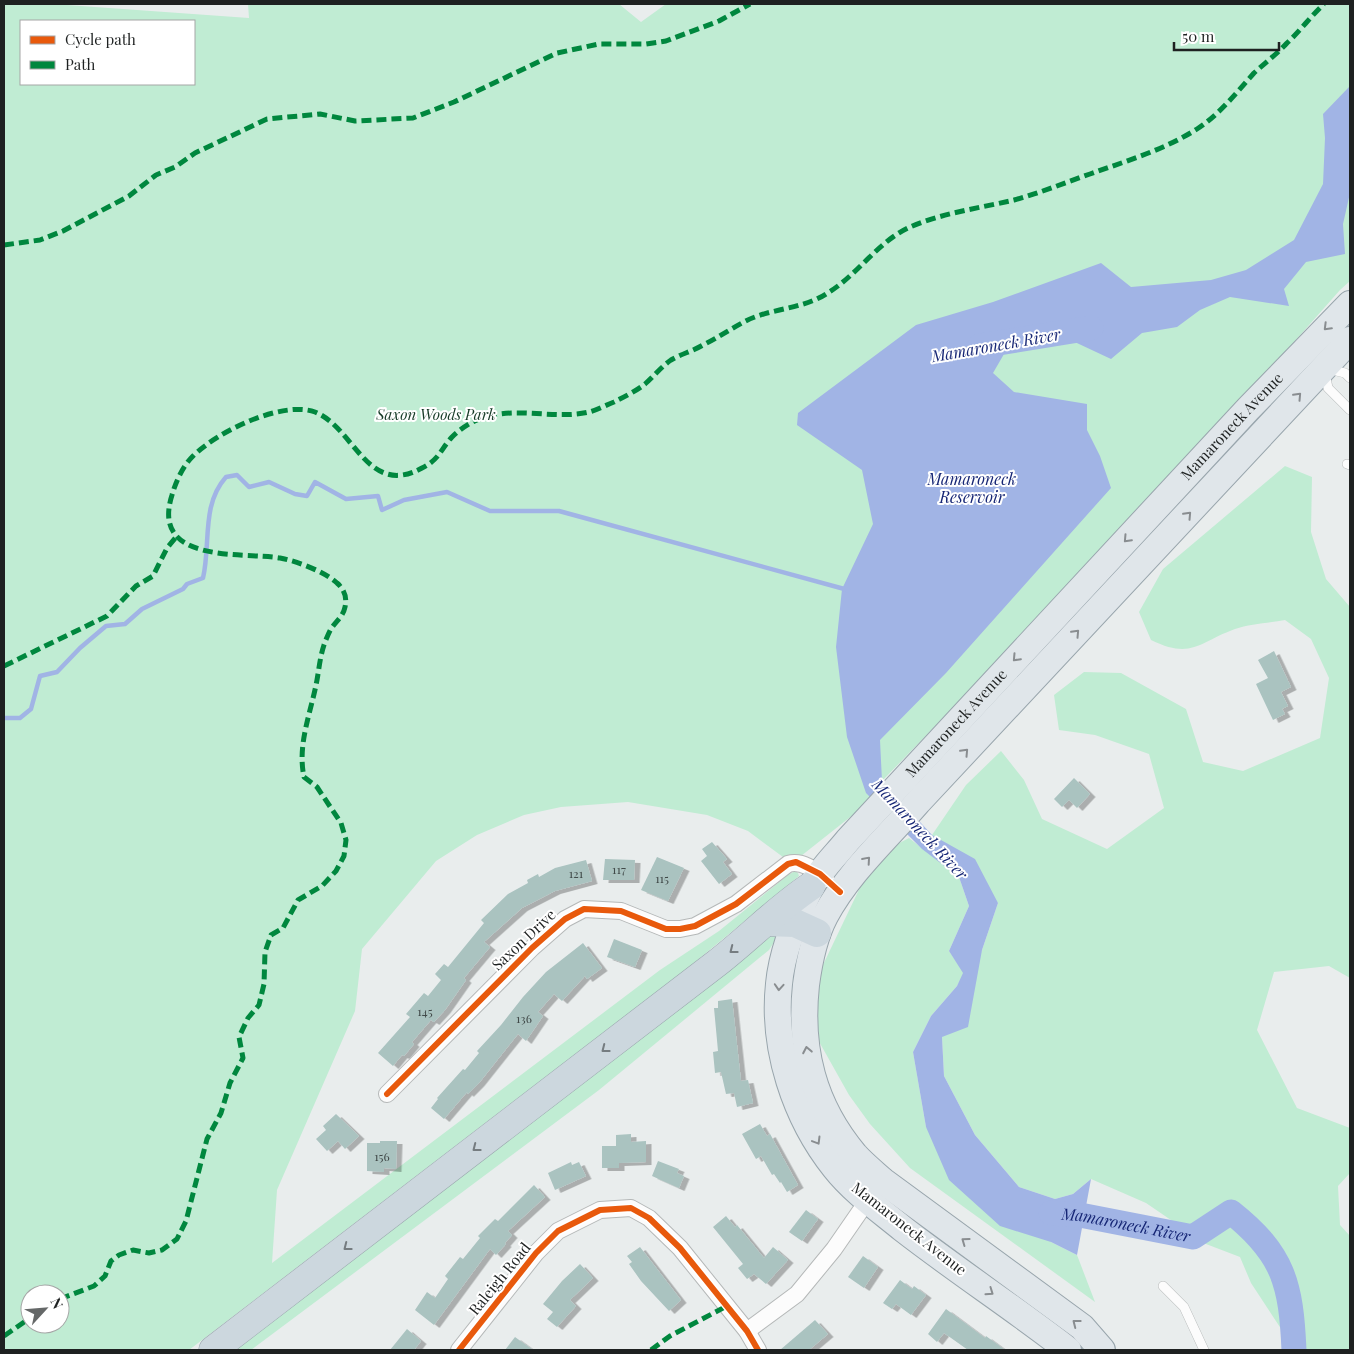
<svg xmlns="http://www.w3.org/2000/svg" width="1354" height="1354" font-family="'Playfair Display',serif">
	<style>
		.green { fill: #c0ecd3; fill-rule: evenodd }
		.water { fill: #a1b4e5 }
		.lines { fill: none; stroke-linecap: round; stroke-linejoin: round }
		.stream { stroke: #a1b4e5; stroke-width: 4.5 }
		.river { stroke: #a1b4e5; stroke-width: 25 }
		.building { fill: #aac3c0; filter: url(#shadow) }
		.service-casing { stroke: #b5b8b8; stroke-width: 10 }
		.minor-casing { stroke: #b5b8b8; stroke-width: 18 }
		.primary-casing { stroke: #98a5ac; stroke-width: 28 }
		.motorway-casing { stroke: #98a5ac; stroke-width: 29 }
		.service { stroke: #fcfcfc; stroke-width: 9 }
		.minor { stroke: #fcfcfc; stroke-width: 16 }
		.primary { stroke: #e0e6ea; stroke-width: 26 }
		.motorway { stroke: #ccd7de; stroke-width: 28 }
		.quiet { stroke: #00873e; stroke-width: 5; stroke-dasharray: 10 5; stroke-linecap: butt }
		.cycleway-casing { stroke: #fff; stroke-width: 9 }
		.cycleway { stroke: #e8590c; stroke-width: 6 }
		.oneway { stroke: #898d90 }
		.oneway2 { stroke: #757c80 }
		.labels { text-anchor: middle; stroke-width: 4; stroke-linejoin: round; paint-order: stroke }
		.number-label { font-size: 12px; fill: #414a49 }
		.park-label { font-size: 15px; font-style: italic; fill: #163a26; stroke: #fff }
		.street-label { font-size: 15px; fill: #1e2121; stroke: #fff }
		.water-label { font-size: 16px; font-style: italic; fill: #162675; stroke: #fff }
	</style>
	<defs>
		<filter id="shadow"><feDropShadow dx="5.5" dy="3" stdDeviation="0" flood-color="#0004"/></filter>
	</defs>
	<rect width="100%" height="100%" fill="#e9eded"/>
	<g class="green">
		<path d="M4 4H53L249 18 248 4H619L641 22 666 4H1350V281L1340 290 1248 394 1001 658 882 781V777L866 792 873 799 801 856 783 857 748 831 707 815 628 802 561 807 524 815 477 835 436 861 362 949 355 1011 277 1190 272 1263 660 970 719 931 788 875 795 871 798 873 799 876 689 967 189 1350H4ZM21 21H194V84H21ZM30 1294H60V1324H30Z"/>
		<path d="M1285 466 1312 477 1311 532 1326 579 1350 607V978L1329 966 1274 972 1257 1030 1297 1108 1350 1128V1173L1338 1186 1340 1225 1350 1236V1350H1295L1251 1283 1240 1257 1206 1244 1146 1203 1091 1179 1073 1194 1055 1199 1019 1187 975 1135 944 1076 942 1037 982 950 998 903 932 835 966 785 1001 751 1024 780 1042 819 1107 849 1164 808 1149 754 1095 735 1059 730 1054 695 1084 672 1121 673 1186 709 1203 762 1243 771 1320 738 1329 678 1311 639 1285 620C1269 623 1250 624 1235 629 1199 642 1192 660 1151 640L1139 612 1163 569Z"/>
		<path d="M909 838 959 877 969 906 949 951 964 973 957 986 931 1016 913 1052 926 1127 1051 1242 1077 1255 1095 1302 910 1168 870 1124 849 1095 817 1038 810 992 866 875 888 849Z"/>
		<path d="M774 933 776 939 769 950 599 1090 251 1350H232L767 935Z"/>
	</g>
	<path class="water" d="M1350 82V193L1343 224 1345 254 1306 262 1284 289 1289 306 1230 297 1200 310 1177 327 1142 333 1111 359 1047 329 1011 342 993 373 1014 392 1087 404V430L1100 456 1111 488 946 673 880 740 882 781 932 835 975 859 998 903 982 950 968 1027 942 1037 944 1076 975 1135 1019 1187 1055 1199 1073 1194 1091 1179 1077 1255 1051 1242 1000 1226 949 1180 926 1127 913 1052 931 1016 957 986 963 973 949 951 969 906 959 877 922 849 866 793 847 737 836 647 842 589 873 524 862 470 797 425 798 413 916 325 993 302 1101 263 1131 287 1211 280 1246 270 1294 240 1323 184 1325 138 1323 114 1349 87Z"/>
	<g class="lines">
		<path class="stream" d="M4 718H20L31 709 40 676 57 672 80 648 106 626 125 624 142 609 183 589 187 584 203 578C211 544 201 505 226 477L237 475 249 487 269 482 295 494 307 496 315 482 346 499 378 496 382 510 404 500 447 492 490 511H559L848 590"/>
		<g class="river">
			<path d="M980 346 1091 328"/>
			<path id="s1" d="M1051 1213 1080 1215 1193 1237 1231 1212C1284 1254 1291 1284 1294 1350"/>
		</g>
	</g>
	<g class="building">
		<path d="M1274 651 1291 687 1281 692 1288 706 1282 709 1285 714 1273 720 1256 684 1268 678 1258 660Z"/>
		<path d="M1074 778 1090 794 1077 808 1069 800 1062 807 1054 799Z"/>
		<path d="M712 842 727 859 723 862 732 874 719 884 701 861 707 856 702 849Z"/>
		<path d="M657 857 684 868 668 901 641 890Z"/>
		<path d="M605 859 635 860 634 880H603Z"/>
		<path d="M586 860 592 881 555 891 522 908 484 942 490 947 464 978 466 980 445 1010 434 1022 431 1020 412 1042 414 1044 404 1056 402 1055 393 1066 378 1053 410 1017 406 1014 424 993 428 996 441 980 435 974 444 964 448 967 484 923 481 920 508 894 528 883 527 880 538 874 539 877 555 868Z"/>
		<path d="M614 939 642 950 635 967 607 957Z"/>
		<path d="M583 943 602 968 587 979 585 976 562 1001 554 994 538 1012 543 1016 526 1041 518 1034 479 1083 468 1094 467 1092 444 1119 431 1108 438 1099 437 1098 463 1069 465 1070 479 1053 477 1051 501 1025 523 997 546 972Z"/>
		<path d="M732 999 741 1081 748 1080 753 1103 737 1107 734 1093 726 1094 721 1072 715 1073 713 1052 718 1051 714 1008H718V1001Z"/>
		<path d="M336 1114 359 1136 345 1149 338 1141 327 1151 316 1139 326 1130 323 1126Z"/>
		<path d="M760 1124 767 1136 770 1134 798 1185 787 1192 781 1182 780 1183 774 1174 772 1175 761 1156 756 1159 742 1134Z"/>
		<path d="M631 1134V1142L646 1141V1162L619 1163V1168H602V1146H616V1135Z"/>
		<path d="M380 1141H397L396 1169 384 1168V1172L367 1171V1143H380Z"/>
		<path d="M658 1161 679 1169 677 1173 684 1176 679 1188 652 1176Z"/>
		<path d="M571 1162 572 1165 579 1162 586 1176 555 1190 548 1173Z"/>
		<path d="M534 1185 545 1197 508 1231 512 1235 505 1243 506 1244 496 1255 490 1249 434 1325 420 1314 415 1310 427 1292 435 1298 448 1279 445 1276 460 1257 463 1259 480 1238 478 1236 495 1219 498 1221Z"/>
		<path d="M806 1210 818 1219 802 1241 789 1232Z"/>
		<path d="M726 1216 735 1227 737 1225 764 1258 773 1247 788 1260 766 1284 754 1274 747 1279 738 1268 743 1264 713 1227Z"/>
		<path d="M640 1247 681 1300 669 1311 641 1281 629 1264 632 1262 627 1256Z"/>
		<path d="M863 1256 878 1267 864 1288 848 1277Z"/>
		<path d="M580 1264 593 1278 570 1300 576 1306 557 1327 547 1319 553 1312 543 1304 562 1281Z"/>
		<path d="M900 1280 912 1289 914 1286 926 1295 911 1315 896 1304 892 1309 883 1303Z"/>
		<path d="M946 1309 985 1338 986 1336 1005 1350H968L944 1333 937 1342 928 1334Z"/>
		<path d="M815 1320 828 1334 809 1350H780Z"/>
		<path d="M407 1329 421 1341 414 1350H390Z"/>
		<path d="M515 1337 533 1350H505Z"/>
	</g>
	<g class="lines">
		<defs>
			<g id="service">
				<path d="M1350 378 1345 373 1324 368 1328 388 1350 410"/>
				<path d="M1347 464 1350 465"/>
				<path d="M1163 1286 1184 1307 1204 1350"/>
			</g>
			<g id="minor">
				<path d="M387 1094 532 948 565 919 584 909 621 911 666 929H680L695 926 736 904 788 864C802 860 815 870 826 879"/>
				<path d="M747 1331 797 1294 834 1249 872 1194"/>
				<path d="M459 1350 536 1253 558 1231 600 1210 631 1208 649 1218 680 1248 747 1331 758 1350"/>
			</g>
			<g id="primary">
				<path id="s2" d="M1068 1350C1014 1308 957 1271 903 1229 880 1210 854 1192 835 1168 795 1118 772 1048 779 984 782 951 796 917 811 887 820 870 836 855 848 840L1248 409 1350 304"/>
				<path d="M1102 1350 1082 1327 883 1181C873 1172 863 1164 855 1155 813 1105 799 1049 806 985 809 962 814 937 825 916 848 873 886 839 918 802L1350 340"/>
			</g>
			<g id="motorway">
				<path d="M766 922 795 923 817 933"/>
				<path d="M213 1350 717 963C749 938 778 908 811 886"/>
			</g>
		</defs>
		<use href="#service" class="service-casing"/>
		<use href="#minor" class="minor-casing"/>
		<use href="#primary" class="primary-casing"/>
		<use href="#motorway" class="motorway-casing"/>
		<use href="#service" class="service"/>
		<use href="#minor" class="minor"/>
		<use href="#primary" class="primary"/>
		<use href="#motorway" class="motorway"/>
		<g class="quiet">
			<path d="M4 245 40 240 63 231 129 196 156 175 175 167 195 153 267 119 320 114 355 121 413 118 454 102 557 53 599 44H646L666 41 719 21 750 4"/>
			<path d="M4 666 107 616 136 586 153 576 167 548 177 536"/>
			<path d="M60 1299 94 1286 105 1276 111 1261 119 1255 133 1250 149 1253 162 1250 177 1239 186 1221 207 1139 221 1113 230 1083 243 1058 239 1037 248 1018 259 1005 264 984 265 952 271 935 283 928 298 900 322 886 336 871 344 856 346 840 341 823 317 787 304 777C297 744 311 713 317 680 319 669 320 657 324 645 324 644 330 630 331 629 336 621 343 617 345 607 347 598 345 590 337 583 325 572 297 561 280 558 241 552 150 564 172 495 176 481 183 466 193 456 217 432 282 400 315 412 355 428 367 498 422 468 440 459 440 450 452 437 460 429 472 421 482 418 516 406 555 420 589 412 597 410 606 405 614 402 624 397 636 391 645 384 654 376 661 367 671 360 681 354 693 351 703 345 717 338 729 330 742 323 768 308 801 310 826 294 857 276 877 242 910 227 942 213 980 208 1014 200 1040 193 1064 183 1090 174 1126 161 1164 150 1197 129 1220 114 1236 93 1254 73 1265 63 1277 54 1287 43 1300 31 1311 16 1324 4"/>
			<path d="M4 1336 30 1318"/>
			<path d="M651 1350 670 1336 727 1306"/>
		</g>
		<defs>
			<g id="cycleway">
				<path d="M387 1094 532 948 565 919 584 909 621 911 666 929H680L695 926 736 904 788 864 796 862 820 874 840 892"/>
				<path d="M459 1350 536 1253 558 1231 600 1210 631 1208 649 1218 680 1248 747 1331 758 1350"/>
			</g>
		</defs>
		<use href="#cycleway" class="cycleway-casing"/>
		<use href="#cycleway" class="cycleway"/>
	</g>
	<defs><path id="oneway-chevron" d="M-2-3.5L2.5 0L-2 3.5" fill="none" stroke-width="1.6" stroke-linecap="round" stroke-linejoin="round" transform="scale(1.25)"/></defs>
	<g class="oneway">
		<use href="#oneway-chevron" transform="translate(1327 327) rotate(135)"/>
		<use href="#oneway-chevron" transform="translate(1298 396) rotate(-47)"/>
		<use href="#oneway-chevron" transform="translate(1188 515) rotate(-47)"/>
		<use href="#oneway-chevron" transform="translate(1127 539) rotate(133)"/>
		<use href="#oneway-chevron" transform="translate(1076 633) rotate(-47)"/>
		<use href="#oneway-chevron" transform="translate(1016 658) rotate(133)"/>
		<use href="#oneway-chevron" transform="translate(965 752) rotate(-47)"/>
		<use href="#oneway-chevron" transform="translate(867 860) rotate(-49)"/>
		<use href="#oneway-chevron" transform="translate(779 987) rotate(94)"/>
		<use href="#oneway-chevron" transform="translate(807 1050) rotate(-101)"/>
		<use href="#oneway-chevron" transform="translate(817 1141) rotate(59)"/>
		<use href="#oneway-chevron" transform="translate(965 1241) rotate(-144)"/>
		<use href="#oneway-chevron" transform="translate(990 1292) rotate(35)"/>
		<use href="#oneway-chevron" transform="translate(1076 1323) rotate(-142)"/>
	</g>
	<g class="oneway2">
		<use href="#oneway-chevron" transform="translate(733 950) rotate(142)"/>
		<use href="#oneway-chevron" transform="translate(605 1049) rotate(142)"/>
		<use href="#oneway-chevron" transform="translate(476 1148) rotate(142)"/>
		<use href="#oneway-chevron" transform="translate(347 1247) rotate(142)"/>
	</g>
	<g class="labels">
		<g class="number-label">
			<text x="619" y="874">117</text>
			<text x="576" y="878">121</text>
			<text x="662" y="883">115</text>
			<text x="425" y="1016">145</text>
			<text x="524" y="1023">136</text>
			<text x="382" y="1161">156</text>
		</g>
		<g class="park-label">
			<text x="436" y="420">Saxon Woods Park</text>
		</g>
		<g class="street-label">
			<text dy="5" stroke="none"><textPath href="#s2" startOffset="1220">Mamaroneck Avenue</textPath></text>
			<text dy="5" stroke="none"><textPath href="#s2" startOffset="815">Mamaroneck Avenue</textPath></text>
			<text transform="translate(524 940) rotate(-43)" y="5">Saxon Drive</text>
			<text transform="translate(909 1229) rotate(38)" y="5">Mamaroneck Avenue</text>
			<text transform="translate(500 1279) rotate(-51)" y="5">Raleigh Road</text>
		</g>
		<g class="water-label">
			<text transform="translate(996 345) rotate(-10)" y="6">Mamaroneck River</text>
			<text x="972" y="485">Mamaroneck<tspan x="972" dy="18">Reservoir</tspan></text>
			<text transform="translate(920 829) rotate(47)" y="6">Mamaroneck River</text>
			<text dy="6" stroke="none"><textPath href="#s1" startOffset="76">Mamaroneck River</textPath></text>
		</g>
	</g>
	<rect width="1354" height="1354" fill="none" stroke="#1e2121" stroke-width="10"/>
	<rect x="20" y="20" width="175" height="65" fill="#ffffff" stroke="#a5a6a6"/>
	<rect x="30" y="36" width="25" height="8" fill="#e8590c" stroke="#a5a6a6"/>
	<text x="65" y="45" font-size="15" fill="#1e2121">Cycle path</text>
	<rect x="30" y="61" width="25" height="8" fill="#00873e" stroke="#a5a6a6"/>
	<text x="65" y="70" font-size="15" fill="#1e2121">Path</text>
	<g transform="translate(45 1309) rotate(64)"><circle r="24" fill="#ffffff" stroke="#a5a6a6"/>
	<path d="M0-4L9 19L0 12L-9 19Z" fill="#656868"/>
	<text y="-8" font-size="14" font-weight="bold" text-anchor="middle" fill="#1e2121">N</text>
	</g>
	<path d="M1174 42v8h105v-8" fill="none" stroke="#1e2121" stroke-width="2.5"/>
	<text x="1182" y="42" font-size="15" fill="#1e2121" stroke="#ffffff" stroke-width="4" paint-order="stroke">50 m</text>
</svg>
